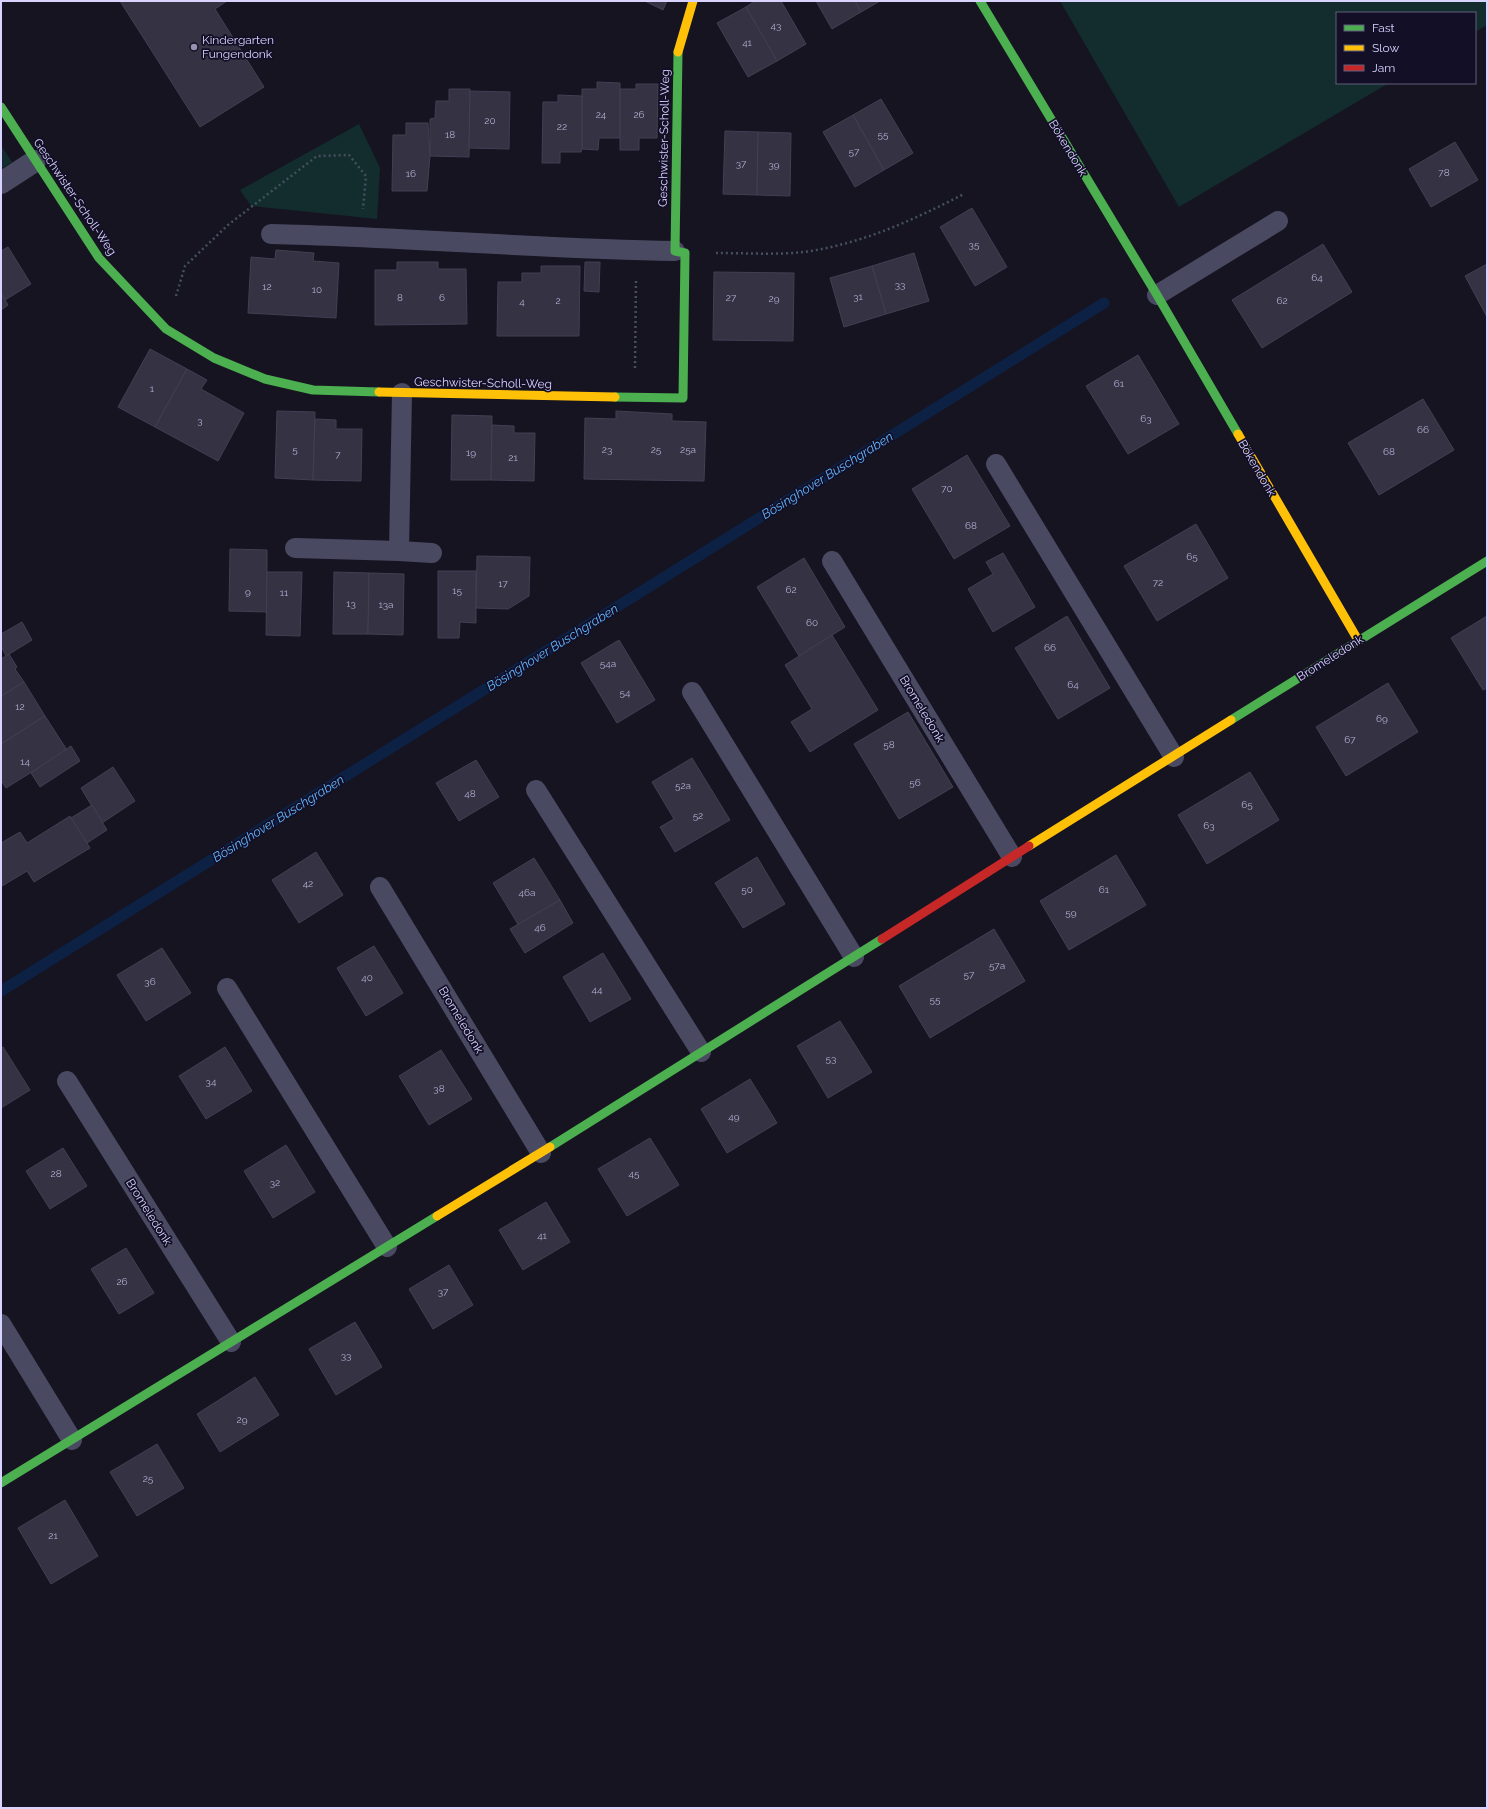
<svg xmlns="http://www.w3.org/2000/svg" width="1488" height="1809" font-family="Raleway,sans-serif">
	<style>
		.green { fill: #132c2d }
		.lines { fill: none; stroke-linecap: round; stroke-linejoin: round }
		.stream { stroke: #0d2144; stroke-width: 11 }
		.building { fill: #343243; stroke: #433f54 }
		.path { stroke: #44505f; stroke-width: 2.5; stroke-dasharray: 2 3; stroke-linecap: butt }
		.lane { stroke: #4a4962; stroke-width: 20 }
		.street { stroke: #4a4962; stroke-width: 22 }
		.fast { stroke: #4caf50; stroke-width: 9 }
		.slow { stroke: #ffc107; stroke-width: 9 }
		.jam { stroke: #c62828; stroke-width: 9 }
		.poi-dot { fill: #9591b1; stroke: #130f26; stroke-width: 1.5 }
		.labels { text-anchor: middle; stroke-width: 3.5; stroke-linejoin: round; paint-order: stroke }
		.number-label { font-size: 10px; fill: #b0acd0 }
		.poi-label { font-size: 12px; fill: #d9d4ff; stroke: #130f26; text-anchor: start }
		.street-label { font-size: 12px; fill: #d9d4ff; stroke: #130f26 }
		.water-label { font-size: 13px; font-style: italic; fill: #62b6ff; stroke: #130f26 }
	</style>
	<rect width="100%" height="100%" fill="#161421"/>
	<g class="green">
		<path d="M1060 1H1487V25L1475 32V13H1337V83H1389L1179 207Z"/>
		<path d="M359 124 380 168 377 219 251 206 240 190Z"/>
		<path d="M1 145 12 162 1 169Z"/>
	</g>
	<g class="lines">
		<path class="stream" d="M1 991 1104 303"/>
	</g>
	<g class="building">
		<path d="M120 1H227L215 9 264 87 200 127Z"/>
		<path d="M645 1H667L663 10Z"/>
		<path d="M755 1H781L806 44 777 61 746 7Z"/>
		<path d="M816 1H855L861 12 832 29Z"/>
		<path d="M855 1H880L861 12Z"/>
		<path d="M746 7 777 61 748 77 717 23Z"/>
		<path d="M597 82 620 83V138H599L598 150 582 149V89H597Z"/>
		<path d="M636 84H658L657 138H639V150H620V89H636Z"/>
		<path d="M449 89H470L469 157 430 156V119L435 118 436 101H449Z"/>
		<path d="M470 91 510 92 509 149 469 148Z"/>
		<path d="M558 95 582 96V149L581 152H560V163H542L543 102H558Z"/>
		<path d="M881 99 913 153 884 170 853 115Z"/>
		<path d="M853 115 884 170 855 187 823 132Z"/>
		<path d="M406 123H428L430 156 427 191H392L393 135H406Z"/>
		<path d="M725 131 758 132 757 195 723 194Z"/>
		<path d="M758 132 791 133 790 196 757 195Z"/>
		<path d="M1455 142 1478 180 1431 207 1409 169Z"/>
		<path d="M972 208 1007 267 975 286 940 227Z"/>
		<path d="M1323 244 1352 292 1262 348 1232 300Z"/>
		<path d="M8 247 31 284 5 300 1 293V251Z"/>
		<path d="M276 250 314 253 313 261 339 263 336 318 248 313 251 257 275 259Z"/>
		<path d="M914 253 929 301 886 314 872 266Z"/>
		<path d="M397 262H438V269H466L467 324 375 325V270H397Z"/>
		<path d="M585 262H600L599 292 584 291Z"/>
		<path d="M1487 264V317L1465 276Z"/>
		<path d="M541 266H580L579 336H497L498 282H522V273H541Z"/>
		<path d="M872 266 886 314 844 327 830 278Z"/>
		<path d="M714 272 794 273 793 341 713 340Z"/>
		<path d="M1 293 8 305 1 310Z"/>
		<path d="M150 349 187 369 155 427 118 407Z"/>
		<path d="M1138 355 1179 424 1128 454 1086 386Z"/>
		<path d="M187 369 207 380 201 389 244 413 218 461 155 427Z"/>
		<path d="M1423 399 1454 450 1379 495 1348 443Z"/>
		<path d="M277 411 315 412 313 480 275 478Z"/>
		<path d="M616 411 672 414V421L706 422 704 481 584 479 585 418 616 419Z"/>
		<path d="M452 415 492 416 491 480H451Z"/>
		<path d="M315 419 336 420V429H362L361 481 313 480Z"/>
		<path d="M492 425 514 426V433H535L534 481 491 480Z"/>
		<path d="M967 455 1010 526 954 559 912 489Z"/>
		<path d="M1196 524 1228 578 1157 621 1124 566Z"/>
		<path d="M230 549 267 550V612L229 611Z"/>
		<path d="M1003 553 1035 607 993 632 968 589 993 574 986 562Z"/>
		<path d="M477 556 530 557 529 596 508 609 476 608Z"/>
		<path d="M804 558 845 627 799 656 757 587Z"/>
		<path d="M438 571H476V623L460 622 459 638H438Z"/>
		<path d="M267 572H302L300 636 266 635Z"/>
		<path d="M334 572 369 573 368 634H333Z"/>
		<path d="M369 573 404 574 403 635 368 634Z"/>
		<path d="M1067 616 1110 688 1058 719 1015 648Z"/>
		<path d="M1487 616V688L1483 690 1451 638Z"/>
		<path d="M22 622 32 640 6 656 1 646V634Z"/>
		<path d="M832 635 878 710 810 752 791 722 812 709 785 665Z"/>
		<path d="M619 640 655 700 617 723 581 663Z"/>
		<path d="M9 654 17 667 15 669 24 682 1 696V659Z"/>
		<path d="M24 682 45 716 1 744V696Z"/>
		<path d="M1388 683 1418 732 1346 776 1316 727Z"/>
		<path d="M908 712 953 787 899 819 854 744Z"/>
		<path d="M45 716 67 750 6 788 1 780V744Z"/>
		<path d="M71 746 80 761 40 787 31 773Z"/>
		<path d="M692 758 730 820 675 852 660 827 674 819 652 782Z"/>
		<path d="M476 760 499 797 459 821 436 783Z"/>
		<path d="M113 767 135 801 102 823 81 788Z"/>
		<path d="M1250 772 1279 820 1207 864 1178 815Z"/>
		<path d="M92 805 107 830 87 843 71 818Z"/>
		<path d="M70 816 90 848 34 882 27 871 2 886 1 843 20 832 27 843Z"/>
		<path d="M316 852 343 895 299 923 272 880Z"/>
		<path d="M1116 855 1146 905 1069 950 1040 901Z"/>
		<path d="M757 857 785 904 743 928 715 883Z"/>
		<path d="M534 858 560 900 519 926 493 883Z"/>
		<path d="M560 900 573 923 525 953 510 929Z"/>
		<path d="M994 929 1025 981 930 1038 899 986Z"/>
		<path d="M374 946 403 993 366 1016 337 968Z"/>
		<path d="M162 948 191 993 146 1021 117 975Z"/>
		<path d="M603 953 631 999 590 1022 563 977Z"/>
		<path d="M840 1021 872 1072 828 1098 797 1046Z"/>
		<path d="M3 1047 30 1090 1 1108V1048Z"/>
		<path d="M225 1047 252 1091 206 1119 179 1076Z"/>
		<path d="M441 1050 472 1099 429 1125 399 1076Z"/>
		<path d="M750 1079 777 1123 727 1153 701 1109Z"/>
		<path d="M650 1138 679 1185 627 1216 598 1169Z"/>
		<path d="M286 1145 315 1192 273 1218 244 1171Z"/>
		<path d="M63 1148 87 1186 50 1209 26 1171Z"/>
		<path d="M546 1202 570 1242 523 1270 499 1230Z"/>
		<path d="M126 1248 154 1293 119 1314 91 1269Z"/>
		<path d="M449 1265 473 1305 433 1329 409 1289Z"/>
		<path d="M355 1322 382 1367 336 1395 309 1349Z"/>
		<path d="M255 1377 279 1415 220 1452 197 1414Z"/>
		<path d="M157 1444 184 1488 137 1516 110 1472Z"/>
		<path d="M65 1500 98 1556 51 1584 18 1528Z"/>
	</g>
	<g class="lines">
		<g class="path">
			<path d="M716 253C744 253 776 255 804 252 862 244 913 220 964 194"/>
			<path d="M176 296 185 266 228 225 317 156 349 155 366 176 363 209"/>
			<path d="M635 368 636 279"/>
		</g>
		<g class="lane">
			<path d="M271 234C406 237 540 249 675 251"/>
			<path d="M1157 295 1278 221"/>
			<path d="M996 464 1174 757"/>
			<path d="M295 548 399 551 402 393"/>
			<path d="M399 551 432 553"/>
			<path d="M832 561 1012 857"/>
			<path d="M692 692 854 957"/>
			<path d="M536 790 701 1052"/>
			<path d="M380 887 541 1153"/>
			<path d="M227 988 387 1247"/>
			<path d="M67 1081 231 1342"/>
			<path d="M1 1324 72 1440"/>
		</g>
		<path class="street" d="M1 183 35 161"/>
		<g class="fast">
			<path d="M980 1 1157 295 1238 434"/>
			<path d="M1 107 99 258 166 329 214 358 265 379 313 390 379 392"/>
			<path d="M615 397 683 398 685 253 675 251 678 52"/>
			<path d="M1231 720 1487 561"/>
			<path d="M550 1147 882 939"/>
			<path d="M1 1483 437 1216"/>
		</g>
		<g class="slow">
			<path d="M678 52 693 1"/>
			<path d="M379 392 615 397"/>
			<path d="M1238 434 1358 640"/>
			<path d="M1029 846 1231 720"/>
			<path d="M437 1216 550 1147"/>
		</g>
		<path class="jam" d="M882 939 1029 846"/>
	</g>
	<circle class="poi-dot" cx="194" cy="47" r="4"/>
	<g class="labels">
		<g class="number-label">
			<text x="776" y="29">43</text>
			<text x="747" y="46">41</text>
			<text x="601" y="118">24</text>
			<text x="639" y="118">26</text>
			<text x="490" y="124">20</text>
			<text x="562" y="130">22</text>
			<text x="450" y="138">18</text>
			<text x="883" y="138">55</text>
			<text x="854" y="155">57</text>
			<text x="741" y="167">37</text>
			<text x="774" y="168">39</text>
			<text x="1444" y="176">78</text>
			<text x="411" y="177">16</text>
			<text x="974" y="248">35</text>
			<text x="1317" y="281">64</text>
			<text x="900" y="288">33</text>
			<text x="267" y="290">12</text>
			<text x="317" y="293">10</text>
			<text x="858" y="300">31</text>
			<text x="400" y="301">8</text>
			<text x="442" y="301">6</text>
			<text x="731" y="301">27</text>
			<text x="774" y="302">29</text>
			<text x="558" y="304">2</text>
			<text x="1282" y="304">62</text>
			<text x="522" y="305">4</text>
			<text x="1119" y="387">61</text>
			<text x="152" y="392">1</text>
			<text x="1146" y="422">63</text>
			<text x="200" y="424">3</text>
			<text x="1423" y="433">66</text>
			<text x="295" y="453">5</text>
			<text x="607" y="453">23</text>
			<text x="656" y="453">25</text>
			<text x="688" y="453">25a</text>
			<text x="1389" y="455">68</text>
			<text x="471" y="456">19</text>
			<text x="338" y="458">7</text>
			<text x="513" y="461">21</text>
			<text x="947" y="492">70</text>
			<text x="971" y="529">68</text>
			<text x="1192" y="560">65</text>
			<text x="1158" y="586">72</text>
			<text x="503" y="587">17</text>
			<text x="791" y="593">62</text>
			<text x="457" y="594">15</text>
			<text x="248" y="595">9</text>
			<text x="284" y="596">11</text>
			<text x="351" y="607">13</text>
			<text x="386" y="608">13a</text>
			<text x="812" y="626">60</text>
			<text x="1050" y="651">66</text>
			<text x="608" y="667">54a</text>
			<text x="1073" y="688">64</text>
			<text x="625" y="696">54</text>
			<text x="20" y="710">12</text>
			<text x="1382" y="722">69</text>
			<text x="1350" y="743">67</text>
			<text x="889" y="748">58</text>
			<text x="25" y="765">14</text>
			<text x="915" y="786">56</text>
			<text x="683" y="789">52a</text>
			<text x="470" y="797">48</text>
			<text x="1247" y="808">65</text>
			<text x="698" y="819">52</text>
			<text x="1209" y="829">63</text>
			<text x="308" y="887">42</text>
			<text x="747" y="893">50</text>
			<text x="1104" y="893">61</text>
			<text x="527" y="896">46a</text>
			<text x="1071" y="916">59</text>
			<text x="540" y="931">46</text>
			<text x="997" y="969">57a</text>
			<text x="969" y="978">57</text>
			<text x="367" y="981">40</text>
			<text x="150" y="985">36</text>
			<text x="597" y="993">44</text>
			<text x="935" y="1003">55</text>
			<text x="831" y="1062">53</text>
			<text x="211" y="1085">34</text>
			<text x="439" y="1092">38</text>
			<text x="734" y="1120">49</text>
			<text x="56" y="1177">28</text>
			<text x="634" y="1177">45</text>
			<text x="275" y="1186">32</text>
			<text x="542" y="1239">41</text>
			<text x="122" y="1285">26</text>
			<text x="443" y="1295">37</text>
			<text x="346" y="1359">33</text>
			<text x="242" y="1423">29</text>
			<text x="148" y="1482">25</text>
			<text x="53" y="1539">21</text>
		</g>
		<g class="poi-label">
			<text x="202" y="44">Kindergarten<tspan x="202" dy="14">Fungendonk</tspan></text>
		</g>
		<g class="street-label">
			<text transform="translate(664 138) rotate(-89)" y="4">Geschwister-Scholl-Weg</text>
			<text transform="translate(1068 148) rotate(59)" y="4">Bökendonk</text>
			<text transform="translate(75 197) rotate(56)" y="4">Geschwister-Scholl-Weg</text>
			<text transform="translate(483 383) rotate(1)" y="4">Geschwister-Scholl-Weg</text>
			<text transform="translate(1257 468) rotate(60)" y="4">Bökendonk</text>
			<text transform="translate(1330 658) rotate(-32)" y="4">Bromeledonk</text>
			<text transform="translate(922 709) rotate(59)" y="4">Bromeledonk</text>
			<text transform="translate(461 1020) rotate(59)" y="4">Bromeledonk</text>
			<text transform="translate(149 1212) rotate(58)" y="4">Bromeledonk</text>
		</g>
		<g class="water-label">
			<text transform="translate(827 475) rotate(-32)" y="5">Bösinghover Buschgraben</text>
			<text transform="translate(552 647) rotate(-32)" y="5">Bösinghover Buschgraben</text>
			<text transform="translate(278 818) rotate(-32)" y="5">Bösinghover Buschgraben</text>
		</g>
	</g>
	<rect width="1488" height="1809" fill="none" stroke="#d9d4ff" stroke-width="4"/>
	<rect x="1336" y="12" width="140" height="72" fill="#130f26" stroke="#625e7d"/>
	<rect x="1344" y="25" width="20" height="6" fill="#4caf50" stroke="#625e7d"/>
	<text x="1372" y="32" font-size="12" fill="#d9d4ff">Fast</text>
	<rect x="1344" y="45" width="20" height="6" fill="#ffc107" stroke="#625e7d"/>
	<text x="1372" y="52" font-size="12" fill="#d9d4ff">Slow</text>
	<rect x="1344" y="65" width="20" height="6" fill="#c62828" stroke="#625e7d"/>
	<text x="1372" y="72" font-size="12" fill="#d9d4ff">Jam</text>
</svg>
